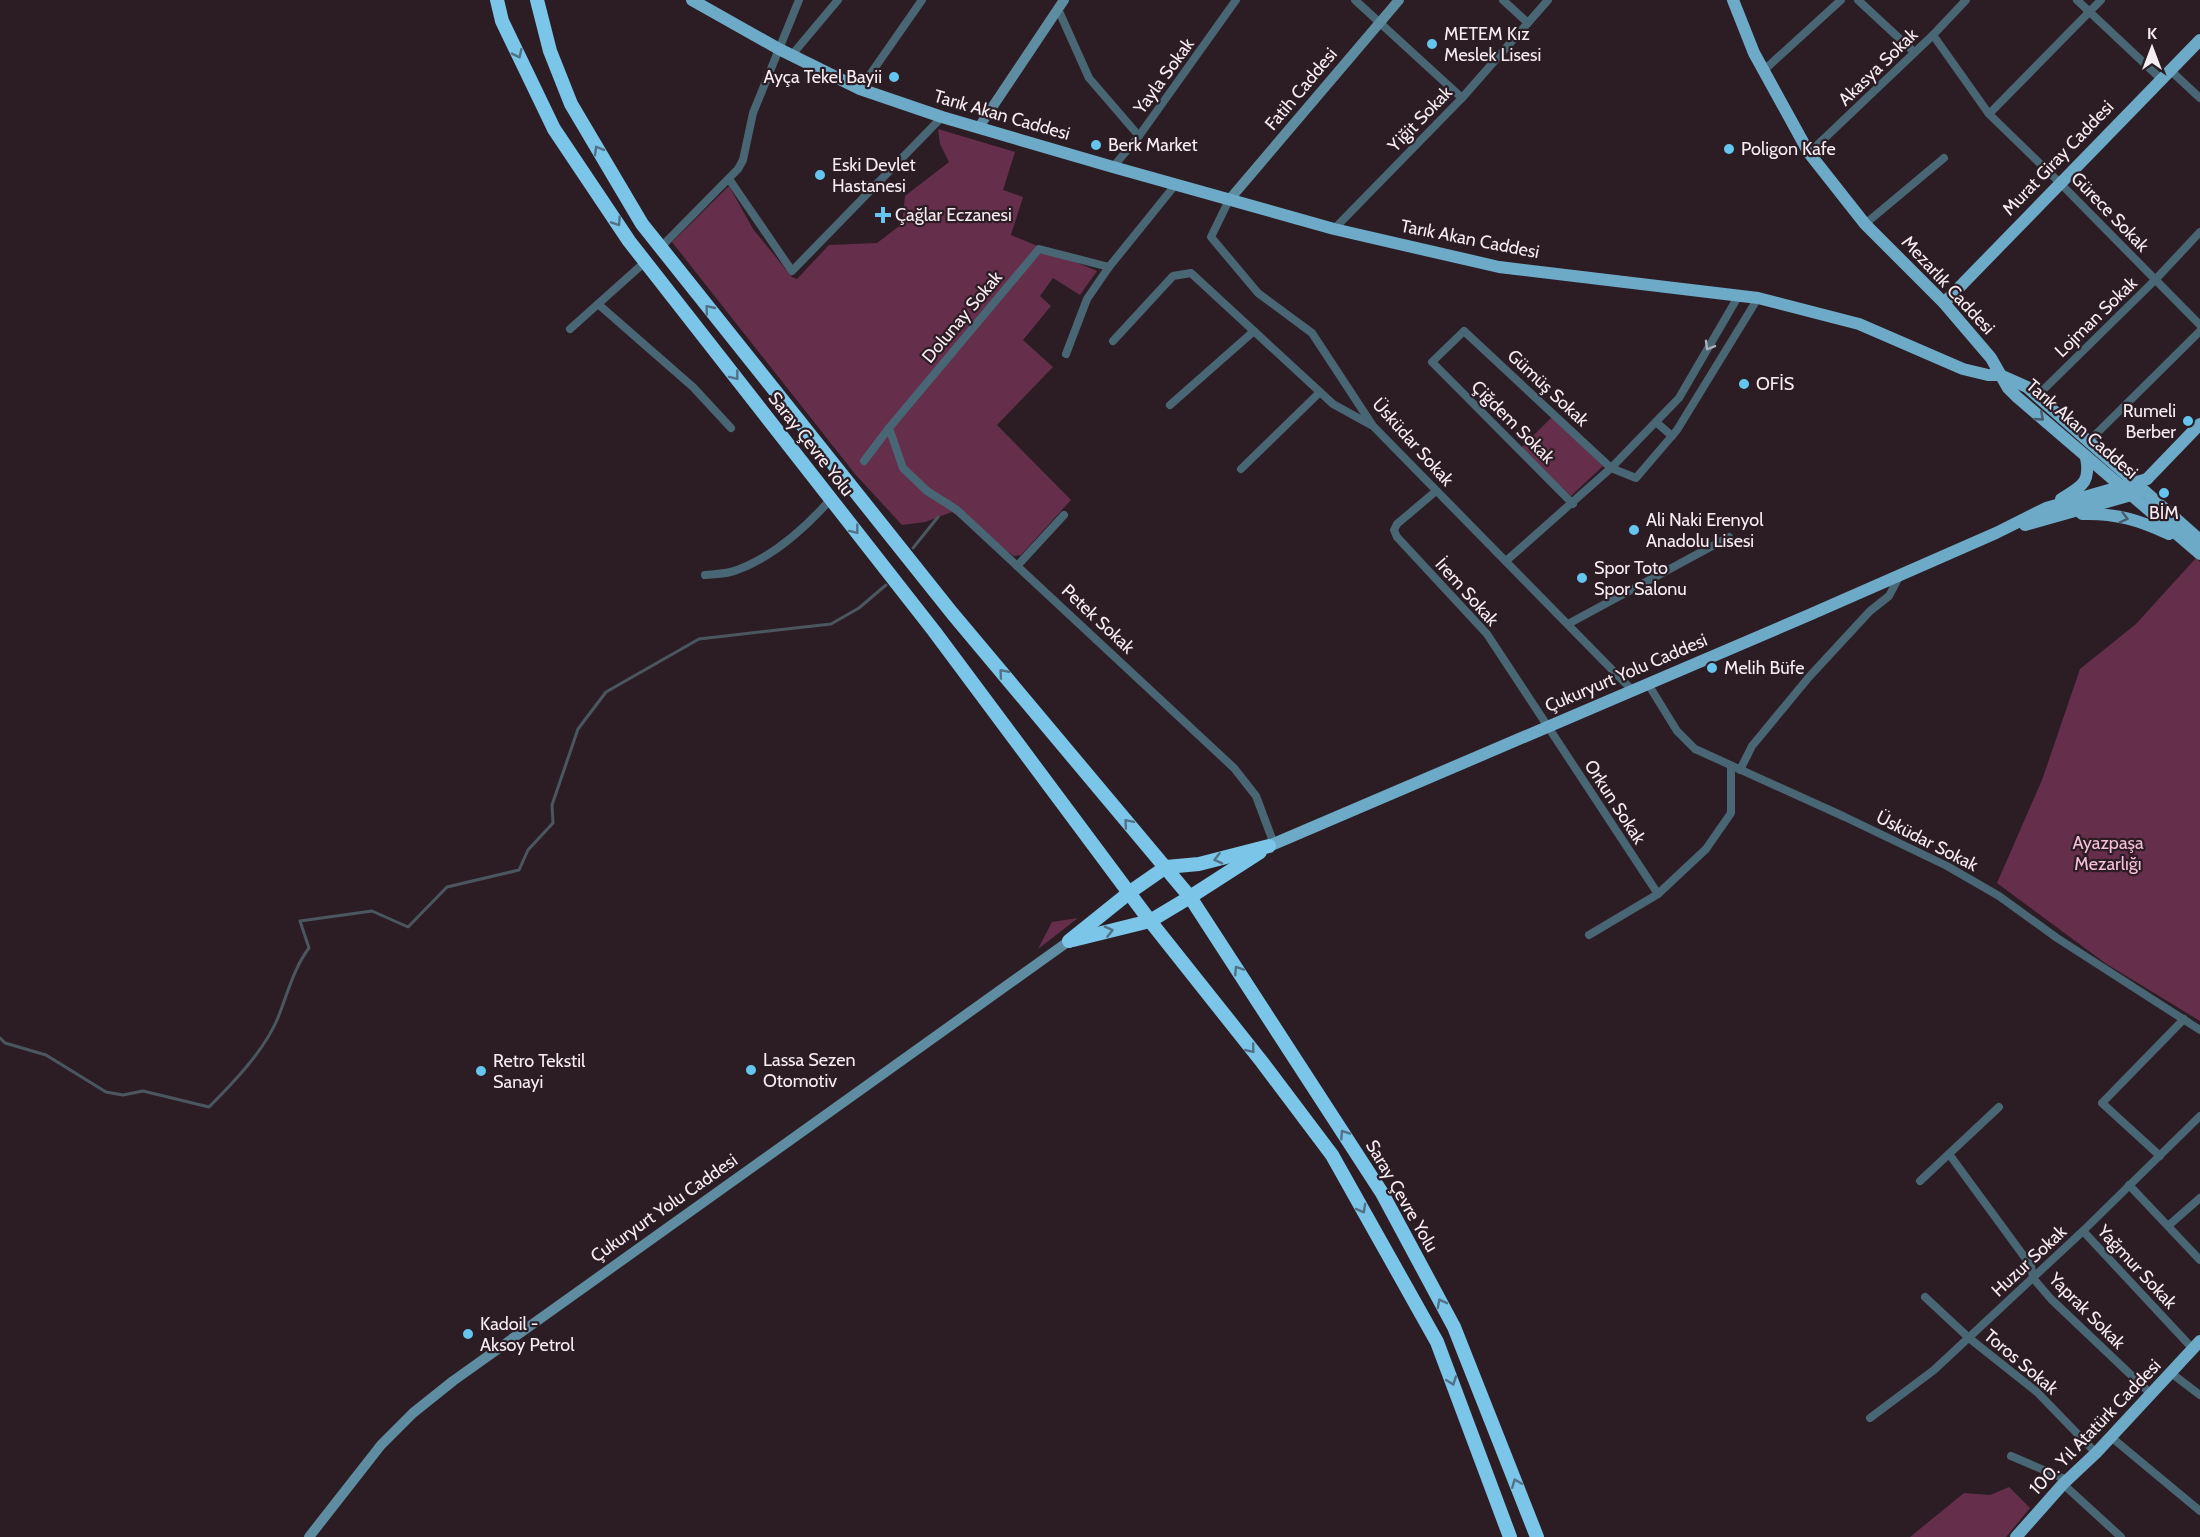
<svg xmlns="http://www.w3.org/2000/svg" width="2200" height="1537" font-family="Cabin,sans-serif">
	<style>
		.green { fill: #652e4b }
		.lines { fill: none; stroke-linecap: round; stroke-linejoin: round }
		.stream { stroke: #4b575f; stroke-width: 3 }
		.street { stroke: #496674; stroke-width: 8 }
		.secondary { stroke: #5e8da2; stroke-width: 10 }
		.primary { stroke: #6daac7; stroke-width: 12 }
		.highway { stroke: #7ac5e8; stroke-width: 14 }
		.oneway { stroke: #537186 }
		.oneway2 { stroke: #a9b0b9 }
		.oneway3 { stroke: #495c6d }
		.poi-dot { fill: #65c5ee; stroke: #2c1d24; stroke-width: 2 }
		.labels { text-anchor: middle; stroke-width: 4.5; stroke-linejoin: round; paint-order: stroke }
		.poi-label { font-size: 18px; fill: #f7ecf1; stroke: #2c1d24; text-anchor: start }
		.street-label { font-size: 18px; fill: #f7ecf1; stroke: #2c1d24 }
		.park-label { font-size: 18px; fill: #f6bfd8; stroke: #2c1d24 }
	</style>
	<rect width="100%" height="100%" fill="#2c1d24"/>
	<g class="green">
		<path d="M938 129 1015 152 1003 190 1023 197 1011 235 1097 271 1080 295 1053 278 1040 296 1051 306 1023 340 1053 367 997 425 1071 500 1021 555 1014 556 952 512 925 522 902 525 855 474 672 242 729 186 753 229 792 277 797 279 829 245 877 243 902 224 905 196 949 162 940 144Z"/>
		<path d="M1552 417 1603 466 1571 496 1521 448Z"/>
		<path d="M2196 558 2200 562V1021L2105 963 1997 883 2042 780 2080 669 2136 624Z"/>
		<path d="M1078 918 1038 949 1052 922Z"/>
		<path d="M2009 1487 2030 1508 2006 1537H1910L1964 1493 1990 1495Z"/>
	</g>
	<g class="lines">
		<g class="stream">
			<path d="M913 548 938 517"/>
			<path d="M0 1038 5 1043 46 1055 106 1092 123 1095 143 1091 209 1107C233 1083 263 1052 277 1020 287 996 293 969 309 948L300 921 372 911 408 927 447 887 519 870 528 850 553 823 552 805 578 729 606 692 699 639 831 624 859 608 886 585"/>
		</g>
		<g class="street">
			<path d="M1355 0 1462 98"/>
			<path d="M1503 0 1528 23"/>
			<path d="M1858 0 1914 52"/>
			<path d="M2077 0 2161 79"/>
			<path d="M1058 9 1089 78 1139 136"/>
			<path d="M1933 35 1989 114 2059 182 2200 325"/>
			<path d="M791 56 838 0"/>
			<path d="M2170 70 2200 98"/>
			<path d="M1763 71 1841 0"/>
			<path d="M860 89 922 0"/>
			<path d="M1989 114 2101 0"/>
			<path d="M1809 153 1933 35 1966 0"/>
			<path d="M1113 167 1139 136 1236 0"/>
			<path d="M729 179 792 271 942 117"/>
			<path d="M1229 200 1211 237 1258 293 1312 333 1373 426 1632 690"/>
			<path d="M1865 224 1944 158"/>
			<path d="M1334 229 1462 98 1548 0"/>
			<path d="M660 248 738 169 743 160 753 113 799 0"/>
			<path d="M598 304 693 387 731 428"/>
			<path d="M570 329 645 262"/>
			<path d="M1113 341 1173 276 1191 273 1333 404 1371 425"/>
			<path d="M1066 354 1087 299 1109 267 1176 184"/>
			<path d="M2037 396 2155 280 2200 232"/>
			<path d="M1170 405 1254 331"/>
			<path d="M1656 422 1672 436"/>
			<path d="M889 428 903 468 927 491 957 510 1234 768 1256 796 1274 844"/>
			<path d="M2088 442 2200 331"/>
			<path d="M864 461 889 428 1039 249 1109 267"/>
			<path d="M1241 469 1320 392"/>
			<path d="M1436 491 1397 524 1394 530 1397 537 1487 634 1658 894"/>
			<path d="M1573 504 1432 362 1464 331 1611 468 1636 478 1677 430 1758 298"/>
			<path d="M1506 561 1611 468 1679 398 1739 295"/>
			<path d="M1017 566 1064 515"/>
			<path d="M705 575C715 574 728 574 737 570 773 557 806 527 831 499"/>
			<path d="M1568 624 1729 537"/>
			<path d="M1648 684 1677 731 1695 749 1845 817 1947 866 1999 896 2057 938 2200 1030"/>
			<path d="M1740 770 1752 746 1809 677 1870 611 1889 596 1900 575"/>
			<path d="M1589 935 1658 894 1706 849 1731 813V766"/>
			<path d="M1949 1154 2031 1266 2033 1278 2051 1299 2151 1394"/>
			<path d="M2160 1156 2102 1103 2184 1019"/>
			<path d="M1920 1181 1999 1107"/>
			<path d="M2129 1185 2200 1260"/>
			<path d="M2168 1226 2200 1198"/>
			<path d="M2083 1231 2193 1349"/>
			<path d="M1925 1297 1969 1338 2037 1392 2096 1453"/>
			<path d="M2171 1373 2200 1395"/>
			<path d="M1870 1418 1934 1370 2083 1231 2200 1116"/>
			<path d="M2111 1437 2200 1511"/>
			<path d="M2011 1456 2067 1480"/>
			<path d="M2063 1484 2121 1537"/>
		</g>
		<g class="secondary">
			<path d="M979 127 1064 0"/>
			<path d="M1229 200 1399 0"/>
			<path d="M309 1537 381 1445 413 1413 453 1381 1069 941"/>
		</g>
		<g class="primary">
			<path d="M692 0 779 49 860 89 942 117 1113 167 1334 229 1499 267 1758 298 1859 324 1963 369 1988 375H2000L2027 387 2200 540"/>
			<path d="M1733 0 1754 53 1809 153 1865 224 1944 303 1991 358 2008 388 2017 397 2200 554"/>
			<path d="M1944 303 2200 40"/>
			<path d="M2147 479 2200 424"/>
			<path d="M2061 499C2082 486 2091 483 2086 457"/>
			<path d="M2082 514C2116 513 2139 520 2169 534"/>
			<path d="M2025 525 2135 494"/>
			<path d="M1269 846 1809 615 1996 533 2046 508 2147 479"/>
			<path d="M2016 1537 2063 1484 2096 1453 2200 1341"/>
		</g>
		<g class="highway">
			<path d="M497 0 502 21 554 129 629 241 934 631 1150 921 1262 1062 1332 1155 1437 1342 1510 1537"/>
			<path d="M537 0 550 51 571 104 642 224 952 613 1190 897 1382 1193 1454 1327 1537 1537"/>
			<path d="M1073 940 1150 921 1190 897 1260 852"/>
			<path d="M1069 941 1130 892 1166 867 1199 864 1269 846"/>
		</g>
	</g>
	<defs><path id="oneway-chevron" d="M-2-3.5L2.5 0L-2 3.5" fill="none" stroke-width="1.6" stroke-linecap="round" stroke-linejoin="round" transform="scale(1.5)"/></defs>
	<g class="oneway">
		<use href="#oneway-chevron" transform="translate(518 54) rotate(64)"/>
		<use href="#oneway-chevron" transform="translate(598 150) rotate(-120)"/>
		<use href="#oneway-chevron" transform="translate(617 222) rotate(56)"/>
		<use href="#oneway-chevron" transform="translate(709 309) rotate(-129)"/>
		<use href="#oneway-chevron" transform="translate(735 376) rotate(52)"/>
		<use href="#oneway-chevron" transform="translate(855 530) rotate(52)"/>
		<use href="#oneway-chevron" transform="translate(1003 673) rotate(-130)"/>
		<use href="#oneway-chevron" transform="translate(1128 823) rotate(-130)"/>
		<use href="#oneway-chevron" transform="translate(1218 859) rotate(166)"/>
		<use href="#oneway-chevron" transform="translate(1109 931) rotate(-14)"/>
		<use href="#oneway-chevron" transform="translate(1238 970) rotate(-123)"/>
		<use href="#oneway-chevron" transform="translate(1251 1049) rotate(51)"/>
		<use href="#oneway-chevron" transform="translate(1344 1134) rotate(-123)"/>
		<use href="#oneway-chevron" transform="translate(1362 1209) rotate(61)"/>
		<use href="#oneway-chevron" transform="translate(1441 1303) rotate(-118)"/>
		<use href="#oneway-chevron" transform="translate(1452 1381) rotate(70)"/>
		<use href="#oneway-chevron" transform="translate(1516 1483) rotate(-112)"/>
	</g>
	<use class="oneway2" href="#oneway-chevron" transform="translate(1709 346) rotate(120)"/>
	<g class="oneway3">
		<use href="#oneway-chevron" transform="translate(2040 417) rotate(41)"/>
		<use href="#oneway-chevron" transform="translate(2124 518) rotate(15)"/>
	</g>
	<g class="poi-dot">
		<circle cx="1432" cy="44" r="6"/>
		<circle cx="894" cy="77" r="6"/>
		<circle cx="1096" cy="145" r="6"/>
		<circle cx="1729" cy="149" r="6"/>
		<circle cx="820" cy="175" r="6"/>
		<path d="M880 206h6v6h6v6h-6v6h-6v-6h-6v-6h6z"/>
		<circle cx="1744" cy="384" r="6"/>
		<circle cx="2188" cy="421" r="6"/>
		<circle cx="2164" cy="493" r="6"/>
		<circle cx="1634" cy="530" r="6"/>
		<circle cx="1582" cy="578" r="6"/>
		<circle cx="1712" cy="668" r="6"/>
		<circle cx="751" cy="1070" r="6"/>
		<circle cx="481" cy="1071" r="6"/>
		<circle cx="468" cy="1334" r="6"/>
	</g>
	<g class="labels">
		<g class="poi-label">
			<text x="1444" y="40">METEM Kız<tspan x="1444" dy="21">Meslek Lisesi</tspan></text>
			<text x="882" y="83" text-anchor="end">Ayça Tekel Bayii</text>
			<text x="1108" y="151">Berk Market</text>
			<text x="1741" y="155">Poligon Kafe</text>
			<text x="832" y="171">Eski Devlet<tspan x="832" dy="21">Hastanesi</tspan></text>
			<text x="895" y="221">Çağlar Eczanesi</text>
			<text x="1756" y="390">OFİS</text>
			<text x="2176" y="417" text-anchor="end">Rumeli<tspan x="2176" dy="21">Berber</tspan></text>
			<text x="2164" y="519" text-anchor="middle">BİM</text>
			<text x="1646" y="526">Ali Naki Erenyol<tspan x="1646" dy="21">Anadolu Lisesi</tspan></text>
			<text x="1594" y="574">Spor Toto<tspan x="1594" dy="21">Spor Salonu</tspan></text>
			<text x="1724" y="674">Melih Büfe</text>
			<text x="763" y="1066">Lassa Sezen<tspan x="763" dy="21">Otomotiv</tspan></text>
			<text x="493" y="1067">Retro Tekstil<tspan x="493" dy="21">Sanayi</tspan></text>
			<text x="480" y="1330">Kadoil -<tspan x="480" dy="21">Aksoy Petrol</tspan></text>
		</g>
		<g class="street-label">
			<text transform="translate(1878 67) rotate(-44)" y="6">Akasya Sokak</text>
			<text transform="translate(1164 76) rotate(-54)" y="6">Yayla Sokak</text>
			<text transform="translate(1301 89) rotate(-50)" y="6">Fatih Caddesi</text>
			<text transform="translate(1002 115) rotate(16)" y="6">Tarık Akan Caddesi</text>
			<text transform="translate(1420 119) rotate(-46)" y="6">Yiğit Sokak</text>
			<text transform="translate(2058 158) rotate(-46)" y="6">Murat Giray Caddesi</text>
			<text transform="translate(2110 212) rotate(46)" y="6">Gürece Sokak</text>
			<text transform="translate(1470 239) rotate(11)" y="6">Tarık Akan Caddesi</text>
			<text transform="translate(1948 285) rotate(47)" y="6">Mezarlık Caddesi</text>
			<text transform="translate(962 317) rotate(-50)" y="6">Dolunay Sokak</text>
			<text transform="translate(2096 317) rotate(-44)" y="6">Lojman Sokak</text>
			<text transform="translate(1548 388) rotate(43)" y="6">Gümüş Sokak</text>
			<text transform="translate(1513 422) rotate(45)" y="6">Çiğdem Sokak</text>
			<text transform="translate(2082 429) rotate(41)" y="6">Tarık Akan Caddesi</text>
			<text transform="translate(1413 442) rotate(48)" y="6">Üsküdar Sokak</text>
			<text transform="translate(811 444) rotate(52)" y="6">Saray Çevre Yolu</text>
			<text transform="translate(1467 592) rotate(48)" y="6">İrem Sokak</text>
			<text transform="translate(1098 619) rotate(43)" y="6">Petek Sokak</text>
			<text transform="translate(1626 673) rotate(-23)" y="6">Çukuryurt Yolu Caddesi</text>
			<text transform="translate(1615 802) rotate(57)" y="6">Orkun Sokak</text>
			<text transform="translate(1927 841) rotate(27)" y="6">Üsküdar Sokak</text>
			<text transform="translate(1402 1196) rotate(60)" y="6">Saray Çevre Yolu</text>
			<text transform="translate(664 1208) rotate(-35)" y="6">Çukuryurt Yolu Caddesi</text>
			<text transform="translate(2029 1261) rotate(-43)" y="6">Huzur Sokak</text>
			<text transform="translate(2137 1267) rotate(47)" y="6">Yağmur Sokak</text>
			<text transform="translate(2087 1311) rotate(45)" y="6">Yaprak Sokak</text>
			<text transform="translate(2021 1362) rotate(40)" y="6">Toros Sokak</text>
			<text transform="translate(2095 1427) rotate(-46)" y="6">100. Yıl Atatürk Caddesi</text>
		</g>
		<g class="park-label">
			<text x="2108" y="849">Ayazpaşa<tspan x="2108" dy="21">Mezarlığı</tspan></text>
		</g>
	</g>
	<g transform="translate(2152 48)" stroke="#2c1d24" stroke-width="4.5" paint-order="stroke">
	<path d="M0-4.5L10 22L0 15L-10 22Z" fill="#f7ecf1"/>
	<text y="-9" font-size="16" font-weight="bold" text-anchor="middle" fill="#f7ecf1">K</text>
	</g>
</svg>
